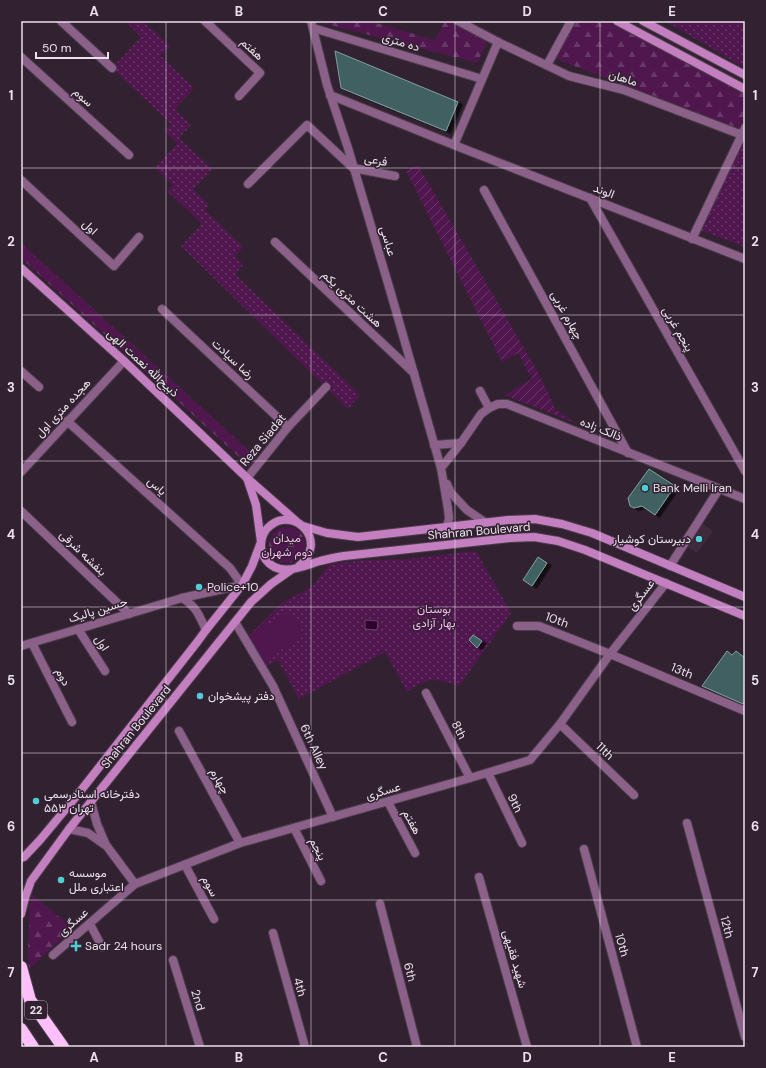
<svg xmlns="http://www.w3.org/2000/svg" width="766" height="1068" font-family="'DM Sans',Vazirmatn,sans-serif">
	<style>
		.built { fill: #3f2a3e }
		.forest { fill: url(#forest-firs) }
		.park { fill: url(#park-dots) }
		.garden { fill: url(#garden-furrows) }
		.pitch { fill: #4f174e }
		.water { fill: #2e022e; stroke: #674567 }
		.building { fill: #416062; stroke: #7e9fa1; filter: url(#shadow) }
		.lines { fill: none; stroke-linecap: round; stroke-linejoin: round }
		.street-casing { stroke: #4c3d4b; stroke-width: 10 }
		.secondary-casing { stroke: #4c3d4b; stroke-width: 10 }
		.highway-casing { stroke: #4c3d4b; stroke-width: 14 }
		.street { stroke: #8b6189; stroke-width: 8 }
		.secondary { stroke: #c37fc0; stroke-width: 8 }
		.highway { stroke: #ffbffb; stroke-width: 12 }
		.grid { fill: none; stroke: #ebe0eb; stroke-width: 1; stroke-opacity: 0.55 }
		.poi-dot { fill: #52ccd5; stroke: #322231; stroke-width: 1.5 }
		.labels { text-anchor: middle; stroke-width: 3; stroke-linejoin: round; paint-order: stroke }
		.shield { fill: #322231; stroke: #b4a7b3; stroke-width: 1 }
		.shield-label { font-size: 11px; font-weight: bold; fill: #ebe0eb }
		.street-label { font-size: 12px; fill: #ebe0eb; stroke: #322231 }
		.poi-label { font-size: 12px; fill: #ebe0eb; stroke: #322231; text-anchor: start }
		.park-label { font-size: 12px; fill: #fdb7f9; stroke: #322231 }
		.neatline { fill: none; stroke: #ebe0eb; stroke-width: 1.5 }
		.grid-label { font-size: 13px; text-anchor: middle; font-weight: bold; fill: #ebe0eb }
	</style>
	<defs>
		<pattern id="forest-firs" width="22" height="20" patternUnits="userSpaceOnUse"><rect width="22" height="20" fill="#4f174e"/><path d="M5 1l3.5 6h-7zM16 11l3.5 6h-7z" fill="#683868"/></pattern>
		<pattern id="park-dots" width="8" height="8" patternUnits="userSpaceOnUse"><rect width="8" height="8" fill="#4f174e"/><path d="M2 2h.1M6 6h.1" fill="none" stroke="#683868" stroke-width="1.8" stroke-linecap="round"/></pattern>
		<pattern id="garden-furrows" width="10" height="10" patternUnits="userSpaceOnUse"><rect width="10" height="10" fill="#4f174e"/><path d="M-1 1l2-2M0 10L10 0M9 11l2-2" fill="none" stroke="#683868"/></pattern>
		<filter id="shadow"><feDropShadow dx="4.5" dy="2.5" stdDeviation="0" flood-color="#0009"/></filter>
	</defs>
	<rect width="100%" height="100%" fill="#322231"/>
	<path class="built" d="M702 523 713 531 697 553 686 546Z"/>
	<g class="forest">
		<path d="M319 21H369L435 40 445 21H458L489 38 477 63 319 22Z"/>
		<path d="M572 21H607L745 94V116L740 129 551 57Z"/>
		<path d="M21 243 257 458 249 466 21 258Z"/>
		<circle cx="287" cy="545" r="18"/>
		<path d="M32 895 73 928 29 969C27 955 28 941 29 927 29 916 29 906 32 895Z"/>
	</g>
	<g class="park">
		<path d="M125 21H143L170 46 161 56 194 88 175 109 191 125 179 138 212 169 193 189 209 205 205 210 243 247 235 256 243 265 235 274 360 395 348 409 181 246 202 224 167 191 173 185 155 168 177 144 165 131 171 124 112 68 141 37Z"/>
		<path d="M665 21H745V68Z"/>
		<path d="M745 130V247L697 229Z"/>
		<path d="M476 551 511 613 459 686C436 677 426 678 407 692L385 652 299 699 278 660 261 669 245 639 282 603 313 586 329 564 367 560 408 559Z"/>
	</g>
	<path class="garden" d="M418 165 539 374 556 410 577 424 505 395 532 379 518 353 502 362 406 171Z"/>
	<path class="pitch" d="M291 611 305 636 262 661 249 635Z"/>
	<path class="water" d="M365 620 378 621 377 630 365 629Z"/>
	<g class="building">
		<path d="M335 51 458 102 446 131 341 88Z"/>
		<path d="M649 469 675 486 655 515 642 506 634 508 630 506 628 498Z"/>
		<path d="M538 557 547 563 532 586 523 580Z"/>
		<path d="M473 635 482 641 477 648 469 640Z"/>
		<path d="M727 651 732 655 736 651 745 658V701L743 704 702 686Z"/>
	</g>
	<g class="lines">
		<defs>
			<g id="street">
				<path d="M61 21 112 68"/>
				<path d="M205 21 260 73 239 96"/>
				<path d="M311 21 327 85 348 148 392 297 441 468 448 509 449 518 447 527"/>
				<path d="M313 28 482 79"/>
				<path d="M498 42 569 76 624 90 742 135"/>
				<path d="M21 57 129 155"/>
				<path d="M547 65 571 21"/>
				<path d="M330 95 454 145 745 259"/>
				<path d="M454 145 498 42 458 21"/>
				<path d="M21 180 114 266 139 237"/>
				<path d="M248 184 307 125 353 168 395 176"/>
				<path d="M484 190 628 453"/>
				<path d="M590 198 745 471"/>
				<path d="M692 239 745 128"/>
				<path d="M275 242 414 373"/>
				<path d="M162 309 288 427"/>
				<path d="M21 371 39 387"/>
				<path d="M480 391 489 408"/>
				<path d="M434 445 461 443"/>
				<path d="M441 468 461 443 481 414 489 408 498 404H507L745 499"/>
				<path d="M21 472 124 361"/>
				<path d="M247 478 288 427 326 387"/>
				<path d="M447 484 451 493 467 510 486 523"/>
				<path d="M21 511 129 614"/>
				<path d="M670 566 719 489"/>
				<path d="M182 598C196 606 199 615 206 630"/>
				<path d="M235 622 273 686 333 817"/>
				<path d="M517 626H539L610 654 745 711"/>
				<path d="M78 629 105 671"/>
				<path d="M32 643 72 722"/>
				<path d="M21 646 182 598 242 585 230 568 67 421"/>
				<path d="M426 693 470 778"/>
				<path d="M560 724 634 795"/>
				<path d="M179 731 240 843"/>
				<path d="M488 773 522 843"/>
				<path d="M91 802 97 824 106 845 135 884"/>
				<path d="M388 802 415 853"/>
				<path d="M687 823 745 1037"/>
				<path d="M294 828 321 881"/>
				<path d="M69 829 88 833 105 845"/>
				<path d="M584 849 637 1047"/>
				<path d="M185 865 214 919"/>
				<path d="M479 877 527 1047"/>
				<path d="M380 904 417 1047"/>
				<path d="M90 924 102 947"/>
				<path d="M273 933 305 1047"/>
				<path d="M53 955 135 884 240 843 470 778 530 760 560 724 610 654 666 583"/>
				<path d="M173 960 200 1047"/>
			</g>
			<g id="secondary">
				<path d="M617 21 745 89"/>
				<path d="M643 21 745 75"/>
				<path d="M21 268 124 361 247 478 296 521"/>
				<path d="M303 526 327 533 358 537 508 520 535 519 562 524 592 533 745 597"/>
				<path d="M298 567C330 542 295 506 271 525 264 530 261 538 261 546 261 552 263 556 266 560 280 578 303 566 320 561 328 559 336 557 344 556L510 538 534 537 558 541 585 550 745 616"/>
				<path d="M21 858 24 857 40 840 75 798 198 641 206 630 242 585 252 566 261 542 256 505 247 478"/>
				<path d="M21 914 25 898 31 881 69 829 251 602 271 584 291 570"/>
			</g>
			<g id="highway">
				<path d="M21 967 30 1000 63 1047"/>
				<path d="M21 1029 33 1047"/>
			</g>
		</defs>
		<use href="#street" class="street-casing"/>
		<use href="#secondary" class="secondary-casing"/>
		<use href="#highway" class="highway-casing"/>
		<use href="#street" class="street"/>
		<use href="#secondary" class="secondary"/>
		<use href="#highway" class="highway"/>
	</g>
	<path class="grid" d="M166 21V1047M311 21V1047M455 21V1047M600 21V1047M21 168H745M21 315H745M21 461H745M21 607H745M21 753H745M21 900H745"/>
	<g class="poi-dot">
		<circle cx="645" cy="488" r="4"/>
		<circle cx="699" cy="539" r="4"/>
		<circle cx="199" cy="587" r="4"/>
		<circle cx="200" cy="696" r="4"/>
		<circle cx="36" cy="801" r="4"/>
		<circle cx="61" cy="880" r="4"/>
		<path d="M74 940h4v4h4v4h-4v4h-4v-4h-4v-4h4z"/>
	</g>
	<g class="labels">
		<rect class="shield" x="25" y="1001" width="22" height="18" rx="3"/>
		<g class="shield-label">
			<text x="36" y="1014">22</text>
		</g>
		<g class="street-label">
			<text transform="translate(401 42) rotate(17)" y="4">ده متری</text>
			<text transform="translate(252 49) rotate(43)" y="4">هفتم</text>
			<text transform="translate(623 78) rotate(17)" y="4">ماهان</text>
			<text transform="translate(83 97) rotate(42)" y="4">سوم</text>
			<text transform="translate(376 160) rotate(11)" y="4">فرعی</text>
			<text transform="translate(604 191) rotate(21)" y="4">الوند</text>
			<text transform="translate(90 227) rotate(43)" y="4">اول</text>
			<text transform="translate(388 241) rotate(73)" y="4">عباسی</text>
			<text transform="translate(352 299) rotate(43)" y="4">هشت متری یکم</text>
			<text transform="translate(567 315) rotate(61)" y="4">چهارم غربی</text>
			<text transform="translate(678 329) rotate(60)" y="4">پنجم غربی</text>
			<text transform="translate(233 359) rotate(43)" y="4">رضا سیادت</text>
			<text transform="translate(143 363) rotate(43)" y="4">ذبیح‌الله نعمت الهی</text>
			<text transform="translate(63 408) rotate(-47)" y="4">هجده متری اول</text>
			<text transform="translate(601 429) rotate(22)" y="4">ذالک زاده</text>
			<text transform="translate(263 440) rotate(-50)" y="4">Reza Siadat</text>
			<text transform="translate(157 486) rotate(42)" y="4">یاس</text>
			<text transform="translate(479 531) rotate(-5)" y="4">Shahran Boulevard</text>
			<text transform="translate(83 553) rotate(44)" y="4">بنفشه شرقی</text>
			<text transform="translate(641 595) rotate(-52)" y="4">عسگری</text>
			<text transform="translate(98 610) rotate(-17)" y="4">حسین پالیک</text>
			<text transform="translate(557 620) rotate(20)" y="4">10th</text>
			<text transform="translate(102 643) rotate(57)" y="4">اول</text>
			<text transform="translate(682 671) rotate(23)" y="4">13th</text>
			<text transform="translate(63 677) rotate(63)" y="4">دوم</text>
			<text transform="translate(136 727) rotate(-51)" y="4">Shahran Boulevard</text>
			<text transform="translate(459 730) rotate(63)" y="4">8th</text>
			<text transform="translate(314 747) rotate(65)" y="4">6th Alley</text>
			<text transform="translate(605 751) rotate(44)" y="4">11th</text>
			<text transform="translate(220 781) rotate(61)" y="4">چهارم</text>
			<text transform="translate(383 791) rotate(-16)" y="4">عسگری</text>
			<text transform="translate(515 803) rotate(64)" y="4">9th</text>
			<text transform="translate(412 822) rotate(62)" y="4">هفتم</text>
			<text transform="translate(318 849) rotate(63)" y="4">پنجم</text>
			<text transform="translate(210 886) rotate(62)" y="4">سوم</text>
			<text transform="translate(73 922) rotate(-41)" y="4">عسگری</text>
			<text transform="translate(727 927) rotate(75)" y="4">12th</text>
			<text transform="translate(622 945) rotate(75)" y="4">10th</text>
			<text transform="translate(515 959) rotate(74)" y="4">شهید فقیهی</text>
			<text transform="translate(410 972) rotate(76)" y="4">6th</text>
			<text transform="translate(300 987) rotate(74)" y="4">4th</text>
			<text transform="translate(198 1000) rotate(73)" y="4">2nd</text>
		</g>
		<g class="poi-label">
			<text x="653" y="492">Bank Melli Iran</text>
			<text x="691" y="543" text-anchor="end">دبیرستان کوشیار</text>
			<text x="207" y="591">Police+10</text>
			<text x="208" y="700">دفتر پیشخوان</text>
			<text x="44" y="798">دفترخانه اسنادرسمی<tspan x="44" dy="14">۵۵۳ تهران</tspan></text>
			<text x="69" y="877">موسسه<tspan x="69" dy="14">اعتباری ملل</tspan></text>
			<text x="85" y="950">Sadr 24 hours</text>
		</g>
		<g class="park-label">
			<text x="287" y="542">میدان<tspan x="287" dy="14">دوم شهران</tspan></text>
			<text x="434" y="613">بوستان<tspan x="434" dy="14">بهار آزادی</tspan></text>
		</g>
	</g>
	<rect width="766" height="1068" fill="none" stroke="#322231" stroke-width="44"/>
	<path d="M36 52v6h72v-6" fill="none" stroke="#ebe0eb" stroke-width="2"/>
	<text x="42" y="52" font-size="12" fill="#ebe0eb" stroke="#322231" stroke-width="3" paint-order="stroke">50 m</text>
	<rect x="22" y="22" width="722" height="1024" class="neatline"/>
	<g class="grid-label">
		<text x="94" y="16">A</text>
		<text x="239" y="16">B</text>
		<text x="383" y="16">C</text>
		<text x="527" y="16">D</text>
		<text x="672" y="16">E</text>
		<text x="11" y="100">1</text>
		<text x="755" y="100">1</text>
		<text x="11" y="246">2</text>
		<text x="755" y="246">2</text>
		<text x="11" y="392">3</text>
		<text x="755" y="392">3</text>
		<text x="11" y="539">4</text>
		<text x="755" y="539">4</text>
		<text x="11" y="685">5</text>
		<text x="755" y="685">5</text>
		<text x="11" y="831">6</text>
		<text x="755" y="831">6</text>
		<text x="11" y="977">7</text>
		<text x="755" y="977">7</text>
		<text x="94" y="1062">A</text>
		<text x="239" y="1062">B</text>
		<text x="383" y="1062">C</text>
		<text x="527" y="1062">D</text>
		<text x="672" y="1062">E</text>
	</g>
</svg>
